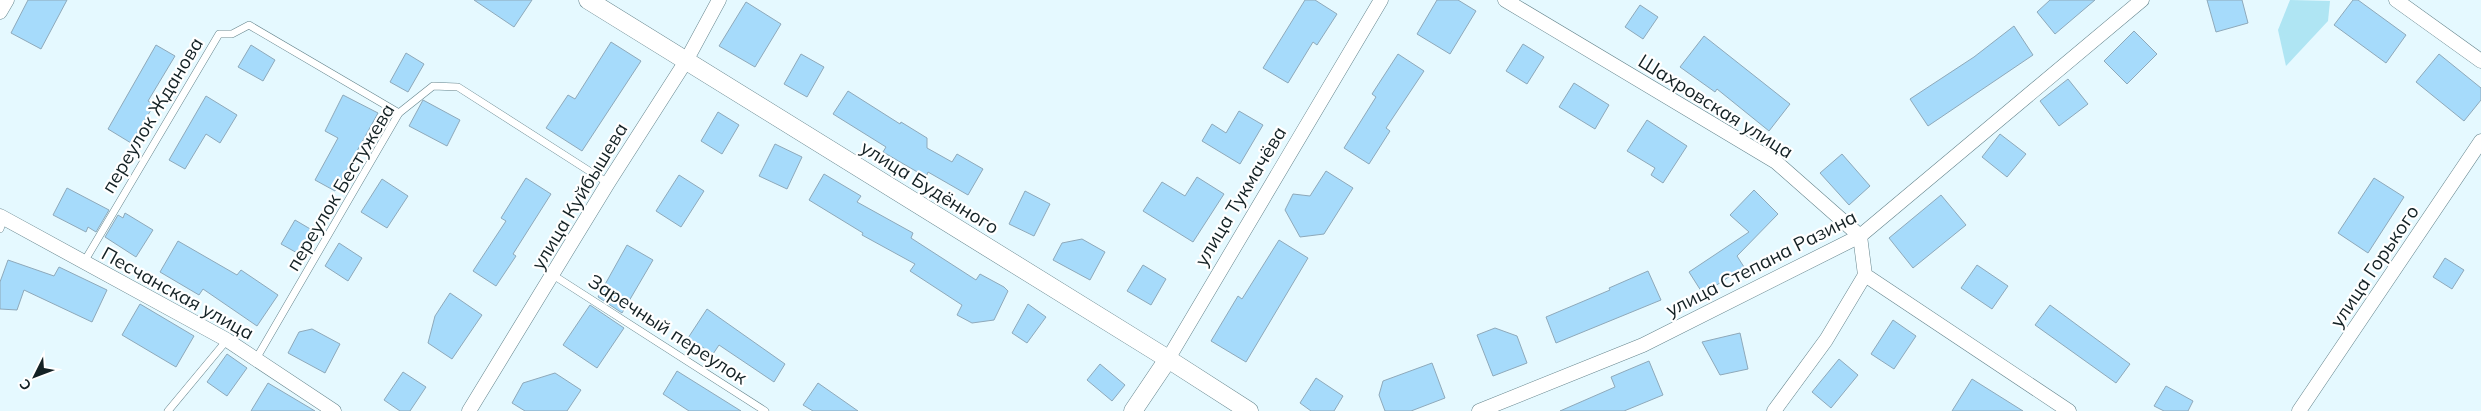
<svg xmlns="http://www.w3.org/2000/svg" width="2481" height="411" font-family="Mulish,sans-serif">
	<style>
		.green { fill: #afe5f3 }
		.building { fill: #a6dbfb; stroke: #8ea9ba }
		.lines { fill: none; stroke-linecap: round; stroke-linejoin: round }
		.service-casing { stroke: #64848c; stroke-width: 8 }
		.minor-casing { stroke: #64848c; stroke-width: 15 }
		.tertiary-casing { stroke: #64848c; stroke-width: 19 }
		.service { stroke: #fff; stroke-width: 7 }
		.minor { stroke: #fff; stroke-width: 14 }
		.tertiary { stroke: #fff; stroke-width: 18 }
		.labels { text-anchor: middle; stroke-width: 4.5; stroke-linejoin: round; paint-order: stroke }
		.street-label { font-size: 19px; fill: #132124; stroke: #fff }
	</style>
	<rect width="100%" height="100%" fill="#e5f9ff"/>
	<path class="green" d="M2290 0 2330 1 2328 21 2286 66 2278 30Z"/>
	<g class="building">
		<path d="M28 0H67L41 49 11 33Z"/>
		<path d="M474 0H532L514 27Z"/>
		<path d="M1305 0H1315L1337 14 1317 45 1313 42 1288 83 1263 68Z"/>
		<path d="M1437 0H1458L1476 11 1450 54 1417 34Z"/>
		<path d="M2050 0H2095L2055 34 2037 12Z"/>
		<path d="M2207 0H2242L2248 23 2216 32Z"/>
		<path d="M2353 0H2358L2406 35 2386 63 2334 25Z"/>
		<path d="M746 2 781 24 755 67 719 46Z"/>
		<path d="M1640 5 1658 17 1643 39 1625 27Z"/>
		<path d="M2014 26 2033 55 1928 126 1910 99 1974 57Z"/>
		<path d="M2134 31 2157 54 2127 84 2104 61Z"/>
		<path d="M1704 36 1790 104 1769 131 1717 89 1715 92 1680 67Z"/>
		<path d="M611 42 641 61 582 151 546 128 568 95 575 99Z"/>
		<path d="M1523 44 1544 57 1527 84 1506 71Z"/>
		<path d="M156 45 175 56 148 101 154 105 131 143 108 129Z"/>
		<path d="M251 45 275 60 263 81 238 67Z"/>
		<path d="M406 53 424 64 408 92 390 82Z"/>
		<path d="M801 54 824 67 807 97 784 84Z"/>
		<path d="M1398 54 1424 71 1386 128 1390 131 1369 164 1344 148 1376 97 1372 94Z"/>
		<path d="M2439 54 2481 88V100L2464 121 2416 82Z"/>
		<path d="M2068 79 2088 104 2059 126 2040 101Z"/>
		<path d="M1574 83 1609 105 1595 129 1559 107Z"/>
		<path d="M848 91 900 124 901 122 927 138V148L952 162 957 154 983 169 968 195 928 172 926 177 883 152 886 147 833 114Z"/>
		<path d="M343 95 378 113 335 191 315 180 338 138 325 131Z"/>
		<path d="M206 96 237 115 220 143 206 134 185 169 169 160Z"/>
		<path d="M423 100 460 120 447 146 409 126Z"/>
		<path d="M1239 111 1263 125 1240 164 1202 141 1212 124 1226 133Z"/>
		<path d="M718 112 739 125 722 154 701 141Z"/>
		<path d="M1647 120 1687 146 1663 183 1651 175 1655 168 1627 151Z"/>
		<path d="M2000 134 2026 154 2007 177 1982 157Z"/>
		<path d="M775 144 802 157 787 189 759 176Z"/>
		<path d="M1842 154 1870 186 1849 205 1820 173Z"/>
		<path d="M1326 171 1353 188 1324 234 1300 237 1285 210 1293 194 1310 196Z"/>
		<path d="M824 174 861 196 857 202 913 233 911 238 976 280 980 274 1004 287 1008 291 994 320 972 323 957 315 962 305 910 271 915 264 862 235 863 233 809 200Z"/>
		<path d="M679 175 704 191 681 227 656 211Z"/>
		<path d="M1197 177 1224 194 1193 242 1143 211 1162 182 1185 196Z"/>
		<path d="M526 178 551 194 513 254 516 256 496 286 473 271 506 221 501 218Z"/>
		<path d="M2374 178 2404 197 2368 253 2338 233Z"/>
		<path d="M382 179 408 196 387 228 361 212Z"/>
		<path d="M67 188 109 210 96 232 88 227 86 232 53 215Z"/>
		<path d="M1754 190 1778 214 1737 256 1744 267 1703 294 1689 272 1749 232 1730 215Z"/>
		<path d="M1025 191 1050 204 1034 236 1009 224Z"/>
		<path d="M1941 195 1966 225 1913 268 1889 238Z"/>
		<path d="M125 213 153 230 136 257 105 237 118 215 123 218Z"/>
		<path d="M295 220 312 230 299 254 281 244Z"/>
		<path d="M1082 239 1105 252 1090 280 1053 260 1062 243Z"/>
		<path d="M1279 240 1308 258 1246 362 1211 341 1238 296 1242 299Z"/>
		<path d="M178 241 237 275 241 270 278 295 257 326 203 289 199 295 160 272Z"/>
		<path d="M339 243 362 258 348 281 325 266Z"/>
		<path d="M627 245 653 260 622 313 598 297Z"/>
		<path d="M2445 258 2464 270 2452 289 2433 277Z"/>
		<path d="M8 260 54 276 59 267 107 290 92 322 24 290 17 310 0 309V282Z"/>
		<path d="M1143 265 1166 279 1151 305 1127 291Z"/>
		<path d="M1977 265 2008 286 1992 309 1961 288Z"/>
		<path d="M1648 271 1661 300 1556 343 1546 317 1610 290 1609 288Z"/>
		<path d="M450 293 482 315 452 359 428 343 435 316Z"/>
		<path d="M140 304 194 336 176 367 122 335Z"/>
		<path d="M1028 304 1046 317 1027 343 1012 333Z"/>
		<path d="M590 305 624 328 597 368 563 345Z"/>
		<path d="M2050 305 2130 364 2116 383 2035 325Z"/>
		<path d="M707 309 785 364 774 382 719 345 713 354 688 338Z"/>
		<path d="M1893 320 1916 336 1894 369 1871 354Z"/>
		<path d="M1495 328 1517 336 1527 363 1493 376 1477 335Z"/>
		<path d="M312 329 340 344 325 373 288 353 299 332Z"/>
		<path d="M1740 333 1748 369 1720 375 1702 342Z"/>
		<path d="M227 354 247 368 227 396 207 382Z"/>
		<path d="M1839 359 1858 375 1831 408 1812 392Z"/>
		<path d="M1649 361 1663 395 1624 411H1560L1615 387 1611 377Z"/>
		<path d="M1432 363 1445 398 1411 411H1385L1379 395 1383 381Z"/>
		<path d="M1100 364 1125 385 1112 401 1087 380Z"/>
		<path d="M677 371 741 411H689L663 394Z"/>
		<path d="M403 372 426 387 410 411H400L384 400Z"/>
		<path d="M555 373 581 390 567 411H525L512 403 523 383Z"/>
		<path d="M1316 378 1343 396 1334 411H1311L1300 403Z"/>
		<path d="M1972 379 2023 411H1952Z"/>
		<path d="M268 383 315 411H251Z"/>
		<path d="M818 383 858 411H813L803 405Z"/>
		<path d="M2166 386 2193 401 2188 411H2164L2154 406Z"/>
	</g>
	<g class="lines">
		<defs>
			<g id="service">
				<path d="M0 229 4 218"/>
				<path d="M84 262 219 34H232L249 25 399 113"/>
				<path d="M553 275 765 411"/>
				<path d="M256 359 399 113 433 86 458 87 608 183"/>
				<path d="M168 411 227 340"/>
			</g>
			<g id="minor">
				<path d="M1505 0 1776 162 1860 236 1865 275 2069 411"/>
				<path d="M2396 0 2481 61"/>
				<path d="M0 12 7 0"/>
				<path d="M0 216 227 340 334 411"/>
				<path d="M1168 359 1381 0"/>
				<path d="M469 411 608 183 686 61 719 0"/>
				<path d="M1479 411 1643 345 1860 236 2142 0"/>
				<path d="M1774 411 1826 340 1865 275"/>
				<path d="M2299 411 2481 141"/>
			</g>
			<g id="tertiary">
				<path d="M588 0 1168 359 1249 411"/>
				<path d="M1133 411 1168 359"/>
			</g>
		</defs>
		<use href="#service" class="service-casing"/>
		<use href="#minor" class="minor-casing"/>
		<use href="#tertiary" class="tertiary-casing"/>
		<use href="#service" class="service"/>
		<use href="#minor" class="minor"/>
		<use href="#tertiary" class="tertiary"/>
	</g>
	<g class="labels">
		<g class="street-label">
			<text transform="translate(1716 106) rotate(32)" y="7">Шахровская улица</text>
			<text transform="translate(152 115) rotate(-59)" y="7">переулок Жданова</text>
			<text transform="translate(340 187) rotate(-59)" y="7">переулок Бестужева</text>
			<text transform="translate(930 187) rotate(32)" y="7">улица Будённого</text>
			<text transform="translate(579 196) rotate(-59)" y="7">улица Куйбышева</text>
			<text transform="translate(1240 196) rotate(-59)" y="7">улица Тукмачёва</text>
			<text transform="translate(1761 263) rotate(-27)" y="7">улица Степана Разина</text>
			<text transform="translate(2374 266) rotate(-56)" y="7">улица Горького</text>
			<text transform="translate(178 293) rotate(29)" y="7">Песчанская улица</text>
			<text transform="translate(668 329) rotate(33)" y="7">Заречный переулок</text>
		</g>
	</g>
	<g transform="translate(35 376) rotate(228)" stroke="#ffffff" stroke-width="4" paint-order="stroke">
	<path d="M0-4L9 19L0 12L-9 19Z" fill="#132124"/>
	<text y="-8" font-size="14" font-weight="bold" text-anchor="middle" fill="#132124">С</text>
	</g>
</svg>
